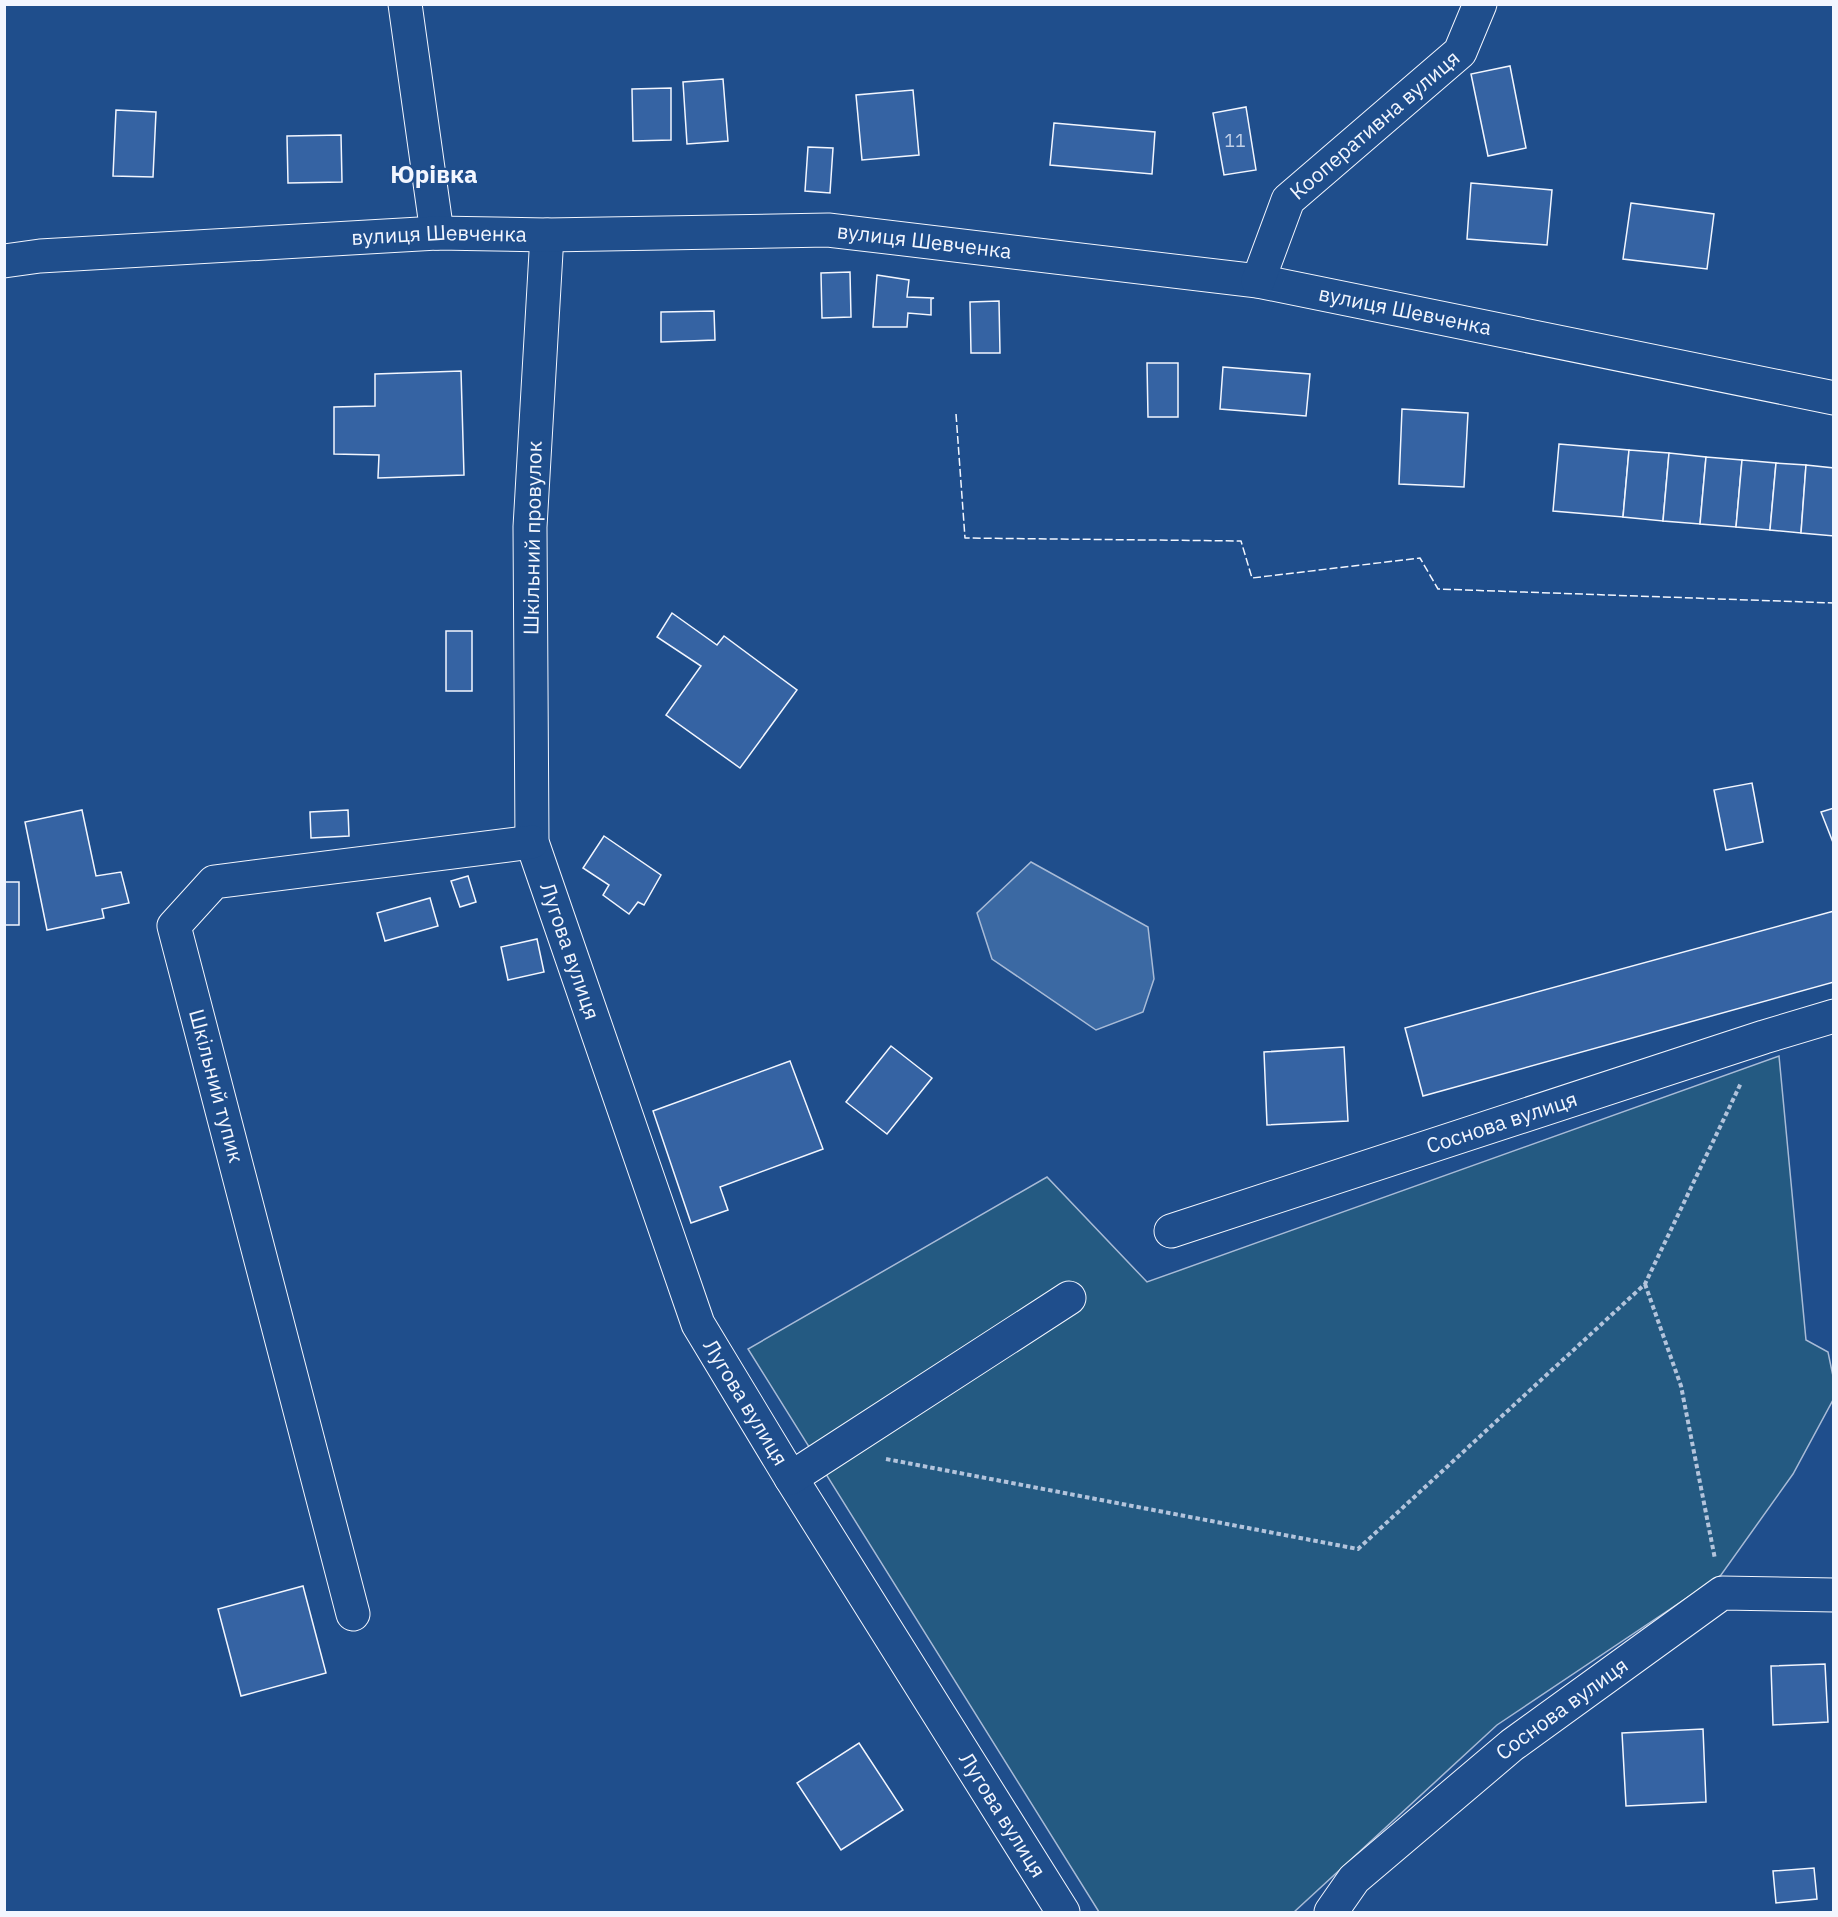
<svg xmlns="http://www.w3.org/2000/svg" width="1838" height="1917" font-family="'IBM Plex Sans',sans-serif">
	<style>
		.green { fill: #245a82; stroke: #a8bbd7; stroke-width: 1.5 }
		.water { fill: #3b69a3; stroke: #a8bbd7; stroke-width: 1.5 }
		.building { fill: #3563a3; stroke: #f2f6ff; stroke-width: 1.5 }
		.lines { fill: none; stroke-linecap: round; stroke-linejoin: round }
		.minor-casing { stroke: #f2f6ff; stroke-width: 35 }
		.path { stroke: #b3c4dc; stroke-width: 4; stroke-dasharray: 4.5 3; stroke-linecap: butt }
		.minor { stroke: #1f4e8c; stroke-width: 33 }
		.fence { stroke: #f2f6ff; stroke-width: 1.5; stroke-dasharray: 8 3; stroke-linecap: butt }
		.labels { text-anchor: middle; stroke-width: 4.5; stroke-linejoin: round; paint-order: stroke }
		.number-label { font-size: 18px; fill: #c3d1e8 }
		.street-label { font-size: 21px; fill: #f2f6ff; stroke: #1f4e8c }
		.quarter-label { font-size: 24px; font-weight: bold; fill: #f2f6ff; stroke: #1f4e8c }
	</style>
	<rect width="100%" height="100%" fill="#1f4e8c"/>
	<path class="green" d="M1779 1056 1806 1340 1828 1352 1833 1376 1834 1398 1793 1474 1721 1575 1497 1725 1294 1912H1099L748 1349 1047 1177 1147 1282Z"/>
	<path class="water" d="M1031 862 1148 927 1154 979 1143 1012 1096 1030 992 959 977 913Z"/>
	<g class="building">
		<path d="M1510 66 1526 148 1488 156 1471 74Z"/>
		<path d="M723 79 728 141 687 144 683 82Z"/>
		<path d="M671 88V140L633 141 632 89Z"/>
		<path d="M913 90 919 155 862 160 856 95Z"/>
		<path d="M1246 107 1256 170 1224 175 1213 113Z"/>
		<path d="M116 110 156 112 153 177 113 176Z"/>
		<path d="M1054 123 1155 132 1152 174 1050 165Z"/>
		<path d="M341 135 342 182 288 183 287 136Z"/>
		<path d="M808 147 833 148 830 193 805 191Z"/>
		<path d="M1471 183 1552 190 1547 245 1467 239Z"/>
		<path d="M1631 203 1714 214 1707 269 1623 259Z"/>
		<path d="M850 272 851 317 822 318 821 273Z"/>
		<path d="M877 275 909 280 907 297 934 298 931 299V315L908 313 907 327H873Z"/>
		<path d="M999 301 1000 353H971L970 302Z"/>
		<path d="M714 311 715 340 661 342V312Z"/>
		<path d="M1147 363H1178V417H1148Z"/>
		<path d="M1223 367 1310 374 1306 416 1220 409Z"/>
		<path d="M461 371 464 475 378 478 379 455 334 454V407L375 406V374Z"/>
		<path d="M1402 409 1468 413 1464 487 1399 484Z"/>
		<path d="M1559 444 1629 450 1623 517 1553 511Z"/>
		<path d="M1629 450 1669 453 1663 521 1623 517Z"/>
		<path d="M1669 453 1706 457 1700 524 1663 521Z"/>
		<path d="M1706 457 1742 460 1736 527 1700 524Z"/>
		<path d="M1742 460 1776 463 1770 530 1736 527Z"/>
		<path d="M1776 463 1806 465 1801 533 1770 530Z"/>
		<path d="M1806 465 1834 468V536L1801 533Z"/>
		<path d="M672 613 717 645 724 636 797 690 740 768 666 715 701 666 657 637Z"/>
		<rect x="446" y="631" width="26" height="60"/>
		<path d="M1752 783 1763 842 1726 850 1714 790Z"/>
		<path d="M1834 808V845L1821 812Z"/>
		<path d="M82 810 96 876 121 872 129 903 102 909 104 918 47 930 25 822Z"/>
		<path d="M348 810 349 836 311 838 310 812Z"/>
		<path d="M604 836 661 875 644 905 638 902 629 914 603 895 609 885 583 868Z"/>
		<path d="M468 876 476 902 460 907 451 881Z"/>
		<rect x="4" y="882" width="15" height="43"/>
		<path d="M430 898 438 926 385 941 377 913Z"/>
		<path d="M1834 911V982L1423 1096 1405 1028Z"/>
		<path d="M537 939 544 972 508 980 501 947Z"/>
		<path d="M891 1046 932 1078 887 1134 846 1102Z"/>
		<path d="M1344 1047 1348 1121 1267 1125 1264 1052Z"/>
		<path d="M790 1061 823 1149 720 1187 728 1210 691 1223 653 1111Z"/>
		<path d="M303 1586 326 1673 241 1696 218 1609Z"/>
		<path d="M1825 1664 1828 1722 1773 1725 1771 1666Z"/>
		<path d="M1703 1729 1706 1802 1626 1806 1622 1733Z"/>
		<path d="M859 1743 903 1810 841 1850 797 1783Z"/>
		<path d="M1814 1868 1817 1899 1776 1903 1773 1871Z"/>
	</g>
	<g class="lines">
		<defs>
			<g id="minor">
				<path d="M405 4 437 233"/>
				<path id="s1" d="M547 235 530 527 532 842 698 1324 791 1478 1063 1912"/>
				<path id="s2" d="M4 261 40 256 437 233 547 235 828 230 1258 281 1834 398"/>
				<path id="s3" d="M1258 281 1288 200 1460 52 1480 4"/>
				<path id="s4" d="M1171 1231 1764 1037 1834 1016"/>
				<path d="M791 1478 1069 1298"/>
				<path d="M353 1614 174 926 214 882 532 842"/>
				<path id="s5" d="M1331 1912 1354 1879 1512 1745 1722 1593 1834 1595"/>
			</g>
		</defs>
		<use href="#minor" class="minor-casing"/>
		<g class="path">
			<path d="M1645 1284 1681 1386 1715 1559"/>
			<path d="M886 1459 1358 1549 1645 1284 1741 1083"/>
		</g>
		<use href="#minor" class="minor"/>
		<path class="fence" d="M956 414 965 538 1241 541 1252 578 1420 558 1438 589 1834 603"/>
	</g>
	<g class="labels">
		<g class="number-label">
			<text x="1235" y="147">11</text>
		</g>
		<g class="street-label">
			<text dy="7" stroke="none"><textPath href="#s3" startOffset="201">Кооперативна вулиця</textPath></text>
			<text dy="7" stroke="none"><textPath href="#s2" startOffset="436">вулиця Шевченка</textPath></text>
			<text dy="7" stroke="none"><textPath href="#s2" startOffset="922">вулиця Шевченка</textPath></text>
			<text dy="7" stroke="none"><textPath href="#s2" startOffset="1408">вулиця Шевченка</textPath></text>
			<text transform="translate(533 538) rotate(-89)" y="7">Шкільний провулок</text>
			<text dy="7" stroke="none"><textPath href="#s1" startOffset="723">Лугова вулиця</textPath></text>
			<text transform="translate(216 1086) rotate(75)" y="7">Шкільний тупик</text>
			<text dy="7" stroke="none"><textPath href="#s4" startOffset="348">Соснова вулиця</textPath></text>
			<text dy="7" stroke="none"><textPath href="#s1" startOffset="1209">Лугова вулиця</textPath></text>
			<text dy="7" stroke="none"><textPath href="#s5" startOffset="309">Соснова вулиця</textPath></text>
			<text dy="7" stroke="none"><textPath href="#s1" startOffset="1695">Лугова вулиця</textPath></text>
		</g>
		<g class="quarter-label">
			<text x="434" y="183">Юрівка</text>
		</g>
	</g>
	<rect width="1838" height="1917" fill="none" stroke="#f2f6ff" stroke-width="12"/>
</svg>
